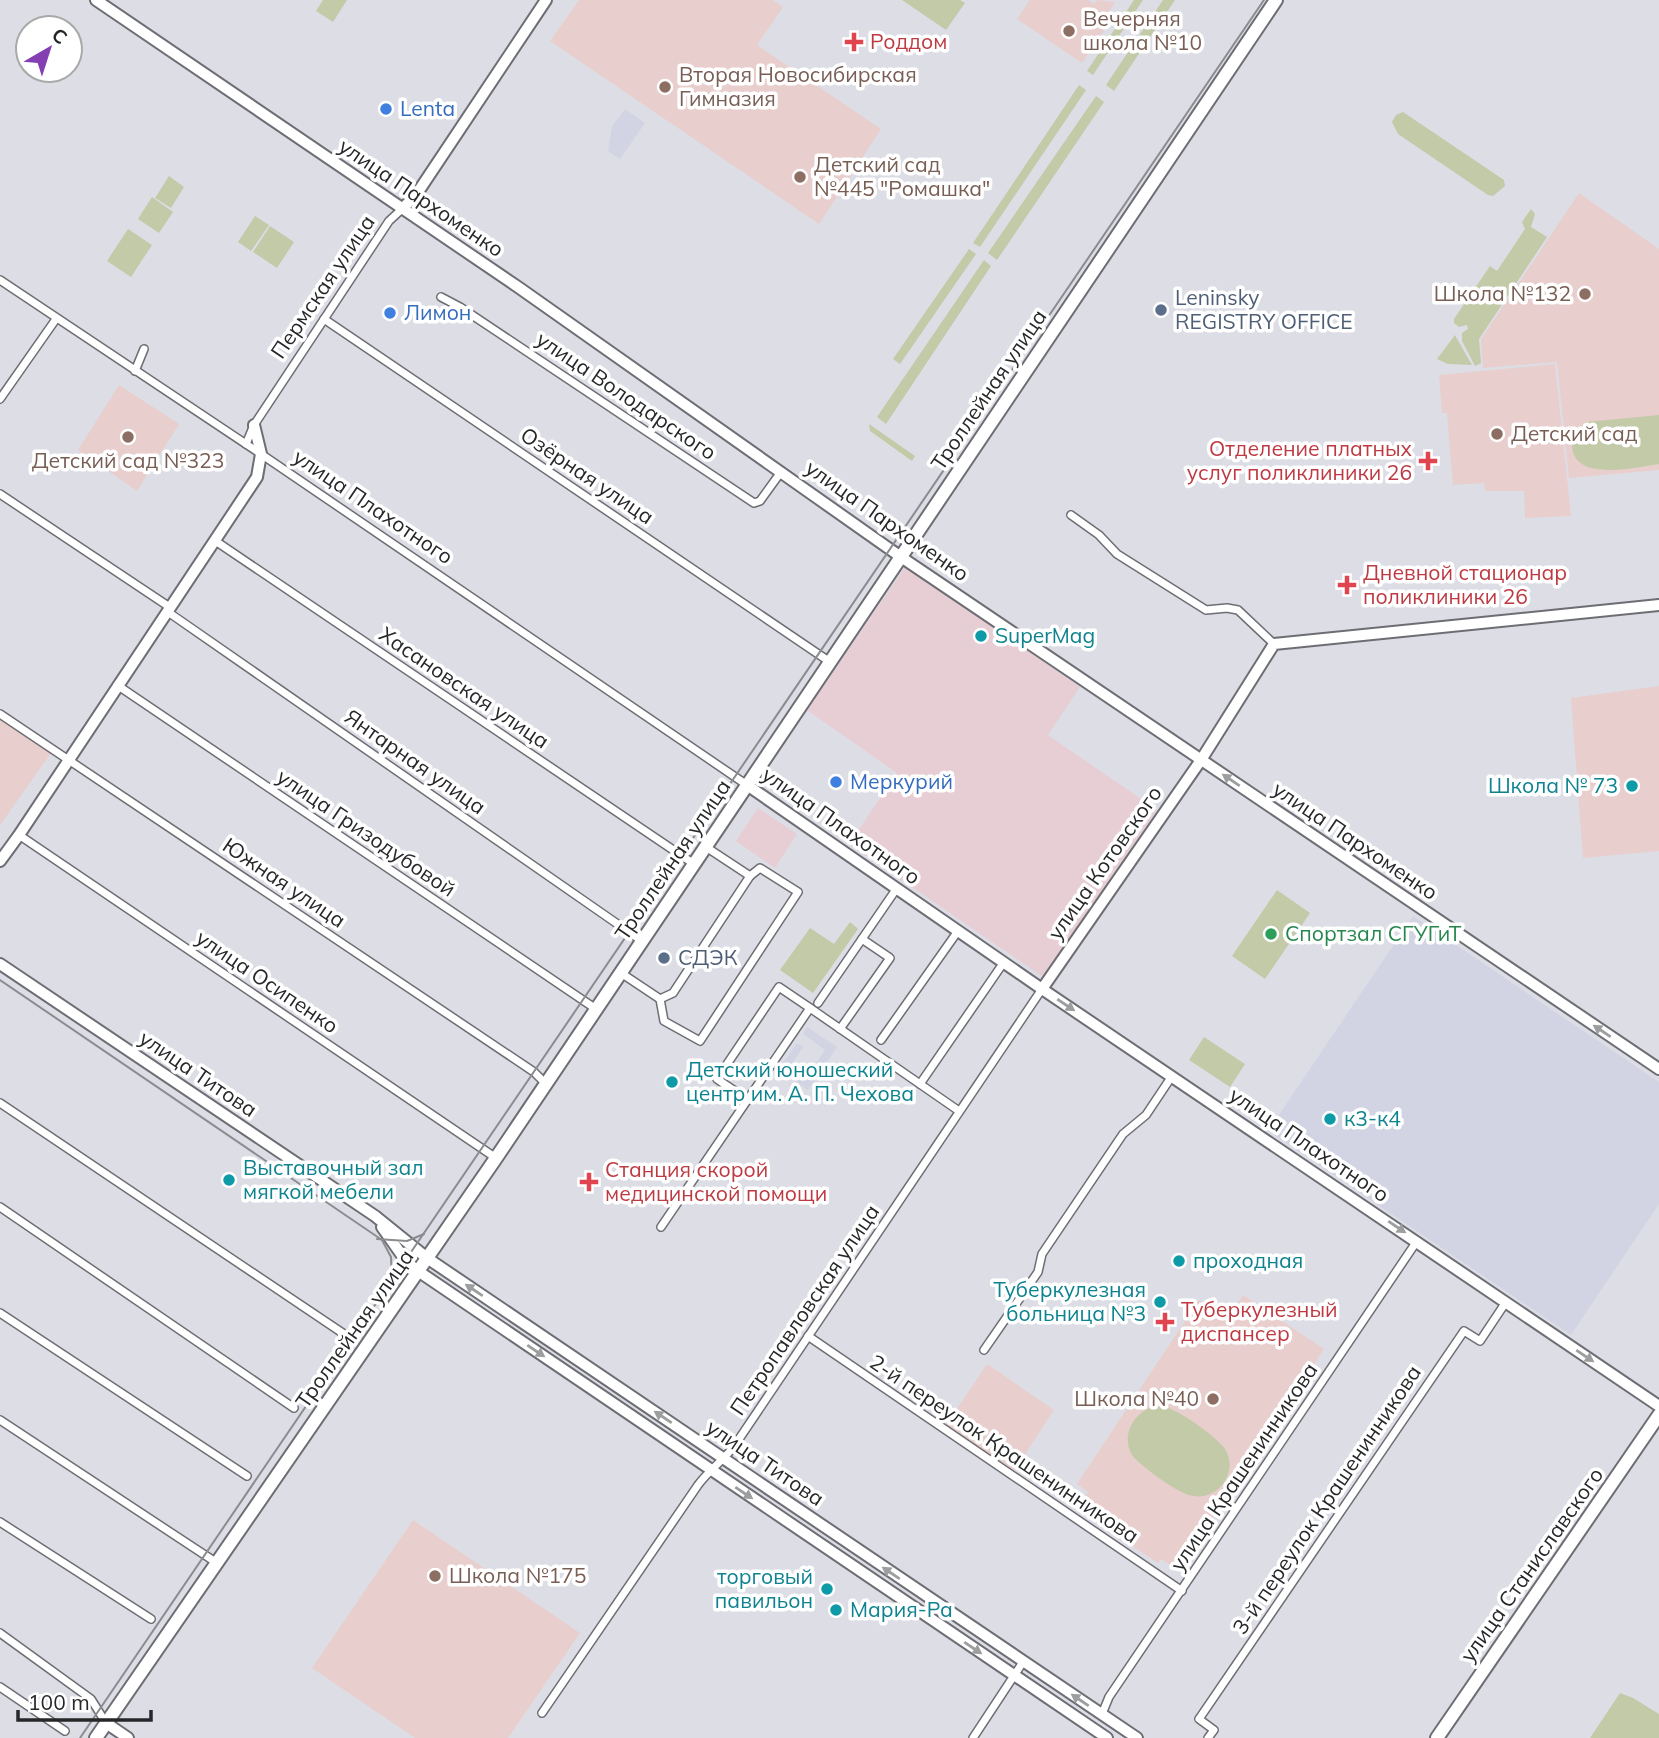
<svg xmlns="http://www.w3.org/2000/svg" width="1659" height="1738" font-family="Mulish,sans-serif">
	<style>
		.commercial { fill: #e7cdd4 }
		.built { fill: #d3d4e3 }
		.education { fill: #e8cecc }
		.green { fill: #c2caa8 }
		.lines { fill: none; stroke-linecap: round; stroke-linejoin: round }
		.street-casing { stroke: #6d6d74; stroke-width: 10 }
		.secondary-casing { stroke: #6d6d74; stroke-width: 14 }
		.primary-casing { stroke: #6d6d74; stroke-width: 16 }
		.street { stroke: #fff; stroke-width: 7 }
		.secondary { stroke: #fff; stroke-width: 10 }
		.primary { stroke: #fff; stroke-width: 12 }
		.tram { stroke: #8b8c90; stroke-width: 2 }
		.oneway { fill: #9d9e9f }
		.education-dot { fill: #8d6e63; stroke: #fff; stroke-width: 2.5 }
		.health-dot { fill: #e0444e; stroke: #fff; stroke-width: 2.5 }
		.shop-dot { fill: #3f7fe0; stroke: #fff; stroke-width: 2.5 }
		.service-dot { fill: #5c6f8a; stroke: #fff; stroke-width: 2.5 }
		.culture-dot { fill: #0f9aa8; stroke: #fff; stroke-width: 2.5 }
		.leisure-dot { fill: #2e9e5b; stroke: #fff; stroke-width: 2.5 }
		.labels { text-anchor: middle; stroke-width: 7; stroke-linejoin: round; paint-order: stroke }
		.education-label { font-size: 21px; fill: #785e54; stroke: #fff; text-anchor: start }
		.health-label { font-size: 21px; fill: #be3a42; stroke: #fff; text-anchor: start }
		.shop-label { font-size: 21px; fill: #366cbe; stroke: #fff; text-anchor: start }
		.street-label { font-size: 21px; fill: #262729; stroke: #fff }
		.service-label { font-size: 21px; fill: #4e5e75; stroke: #fff; text-anchor: start }
		.culture-label { font-size: 21px; fill: #0d838f; stroke: #fff; text-anchor: start }
		.leisure-label { font-size: 21px; fill: #27864d; stroke: #fff; text-anchor: start }
	</style>
	<rect width="100%" height="100%" fill="#dddee5"/>
	<g class="commercial">
		<path d="M905 567 1080 687 1048 735 1157 810 1043 977 849 844 897 773 807 710Z"/>
		<path d="M758 808 797 834 775 868 736 841Z"/>
	</g>
	<g class="built">
		<path d="M625 109 645 123 620 159 608 151 612 126Z"/>
		<path d="M1413 916 1659 1082V1204L1571 1335 1268 1131Z"/>
		<path d="M807 1027 837 1047 808 1090 778 1070 797 1043 803 1047 790 1067 806 1078 825 1050 803 1034Z"/>
	</g>
	<g class="education">
		<path d="M579 0H773L783 7 757 45 881 129 819 224 550 41Z"/>
		<path d="M1030 0H1088L1094 4 1097 0 1115 2 1103 21 1108 25 1082 63 1017 19Z"/>
		<path d="M1579 193 1659 249V470L1569 478 1557 362 1483 368 1481 339Z"/>
		<path d="M1555 364 1571 516 1525 518 1524 491H1485L1484 483 1453 485 1447 413H1442L1439 375Z"/>
		<path d="M119 385 179 424 137 491 78 450Z"/>
		<path d="M1659 686V851L1583 858 1571 698Z"/>
		<path d="M0 719 51 753 0 825Z"/>
		<path d="M1243 1295 1324 1349 1178 1570 1161 1559 1158 1563 1077 1510 1088 1492 1077 1484 1199 1300 1227 1319Z"/>
		<path d="M987 1364 1054 1410 1014 1471 946 1425Z"/>
		<path d="M413 1520 580 1633 508 1738H415L312 1668Z"/>
	</g>
	<g class="green">
		<path d="M323 0H347L333 22 316 11Z"/>
		<path d="M902 0H960L965 3 946 30Z"/>
		<path d="M1134 0H1143L1093 75 1087 71Z"/>
		<path d="M1163 0H1175L1114 91 1106 85Z"/>
		<path d="M1079 85 1086 90 980 247 973 243Z"/>
		<path d="M1096 96 1104 102 997 260 988 253Z"/>
		<path d="M1403 112 1504 180 1505 186 1493 196 1488 195 1398 134 1392 122 1396 115Z"/>
		<path d="M169 176 184 187 171 208 155 198Z"/>
		<path d="M152 197 173 212 159 233 138 219Z"/>
		<path d="M1531 209 1535 214 1531 227 1547 237 1479 339 1481 363 1475 366 1462 341V333L1468 329 1467 325 1459 327 1454 323V319L1490 266 1497 271 1525 229 1522 222Z"/>
		<path d="M255 216 269 225 251 251 238 242Z"/>
		<path d="M270 226 294 242 277 268 253 252Z"/>
		<path d="M128 229 152 245 131 277 107 261Z"/>
		<path d="M969 249 976 254 900 364 893 359Z"/>
		<path d="M984 260 991 266 886 424 877 417Z"/>
		<path d="M1455 335 1456 337 1472 365 1448 364 1437 359Z"/>
		<path d="M1659 415V464C1636 467 1573 483 1572 445 1572 435 1578 428 1586 422Z"/>
		<path d="M869 424 915 456 912 461 870 431Z"/>
		<path d="M1277 890 1310 913 1265 979 1232 956Z"/>
		<path d="M850 922 858 929 813 993 780 970 810 928 834 944Z"/>
		<path d="M1204 1037 1245 1064 1230 1087 1189 1060Z"/>
		<path d="M1152 1407C1158 1407 1163 1406 1168 1408 1180 1411 1218 1438 1225 1449 1235 1465 1228 1486 1210 1494 1204 1497 1196 1497 1189 1495 1177 1492 1139 1465 1132 1455 1121 1435 1133 1414 1152 1407Z"/>
		<path d="M1620 1693 1633 1698 1659 1714V1738H1590Z"/>
	</g>
	<g class="lines">
		<defs>
			<g id="street">
				<path d="M0 280 261 454 747 785"/>
				<path d="M441 297 460 307 754 503 760 501 781 472"/>
				<path d="M324 319 830 662"/>
				<path d="M135 371 144 349"/>
				<path d="M0 399 56 319"/>
				<path d="M246 444 254 425 389 221 402 209"/>
				<path d="M0 494 171 608"/>
				<path d="M1071 515 1099 535 1117 554 1206 610 1227 608 1238 610 1274 644"/>
				<path d="M214 540 694 864"/>
				<path d="M168 612 642 941"/>
				<path d="M117 685 596 1009"/>
				<path d="M0 714 534 1072 546 1084"/>
				<path d="M19 835 496 1158"/>
				<path d="M621 973 660 999 673 993 750 876 706 847"/>
				<path d="M660 999 664 1021 700 1041 798 892 760 868 750 876"/>
				<path d="M818 1003 897 888"/>
				<path d="M840 1029 890 958 862 939"/>
				<path d="M881 1040 958 931"/>
				<path d="M920 1084 1004 962"/>
				<path d="M748 1100 717 1079 779 987 810 1008"/>
				<path d="M0 1103 344 1334"/>
				<path d="M0 1207 294 1408"/>
				<path d="M661 1227 810 1008 959 1111"/>
				<path d="M0 1313 247 1476"/>
				<path d="M808 1336 1182 1591"/>
				<path d="M984 1350 1038 1272 1042 1254 1123 1134 1146 1115 1172 1076"/>
				<path d="M0 1420 217 1563"/>
				<path d="M0 1522 151 1619"/>
				<path d="M0 1633 91 1699 106 1723"/>
				<path d="M0 1687 65 1731"/>
				<path d="M542 1713 698 1485C709 1470 724 1460 735 1445L1042 989"/>
				<path d="M1102 1714 1109 1697 1417 1241"/>
				<path d="M973 1738 1023 1662"/>
				<path d="M1208 1738 1214 1730 1199 1719 1464 1331 1480 1341 1506 1302"/>
			</g>
			<g id="secondary">
				<path d="M96 0 518 287 901 557 1659 1069"/>
				<path d="M402 209 416 195 546 0"/>
				<path d="M747 785 1042 989 1659 1406"/>
				<path d="M0 861 19 835 257 477 261 454 254 425"/>
				<path d="M0 964 375 1216 427 1258 1137 1738"/>
				<path d="M1042 989 1201 760 1274 644 1659 605"/>
				<path d="M382 1227 406 1261 418 1271 1107 1738"/>
				<path d="M106 1723 128 1738"/>
			</g>
			<g id="primary">
				<path d="M96 1738 496 1158 1276 0"/>
				<path d="M1437 1738 1659 1415"/>
			</g>
		</defs>
		<use href="#street" class="street-casing"/>
		<use href="#secondary" class="secondary-casing"/>
		<use href="#primary" class="primary-casing"/>
		<use href="#street" class="street"/>
		<use href="#secondary" class="secondary"/>
		<use href="#primary" class="primary"/>
		<g class="tram">
			<path d="M0 980 382 1240 391 1257 392 1279"/>
			<path d="M377 1239 407 1241 424 1234"/>
			<path d="M80 1738 1264 0"/>
		</g>
	</g>
	<defs><path id="oneway-solid" d="M-6-.8H1V-3.2L6.5 0L1 3.2V.8H-6Z" transform="scale(1.75)"/></defs>
	<g class="oneway">
		<use href="#oneway-solid" transform="translate(1231 780) rotate(-146)"/>
		<use href="#oneway-solid" transform="translate(1066 1005) rotate(34)"/>
		<use href="#oneway-solid" transform="translate(1602 1031) rotate(-146)"/>
		<use href="#oneway-solid" transform="translate(1397 1227) rotate(34)"/>
		<use href="#oneway-solid" transform="translate(474 1290) rotate(-146)"/>
		<use href="#oneway-solid" transform="translate(536 1351) rotate(34)"/>
		<use href="#oneway-solid" transform="translate(1585 1356) rotate(34)"/>
		<use href="#oneway-solid" transform="translate(663 1417) rotate(-146)"/>
		<use href="#oneway-solid" transform="translate(744 1493) rotate(34)"/>
		<use href="#oneway-solid" transform="translate(891 1573) rotate(-146)"/>
		<use href="#oneway-solid" transform="translate(973 1648) rotate(34)"/>
		<use href="#oneway-solid" transform="translate(1080 1700) rotate(-146)"/>
	</g>
	<g class="education-dot">
		<circle cx="1069" cy="31" r="7"/>
		<circle cx="665" cy="87" r="7"/>
		<circle cx="800" cy="177" r="7"/>
		<circle cx="1585" cy="294" r="7"/>
		<circle cx="1497" cy="434" r="7"/>
		<circle cx="128" cy="437" r="7"/>
		<circle cx="1213" cy="1399" r="7"/>
		<circle cx="435" cy="1576" r="7"/>
	</g>
	<g class="health-dot">
		<path d="M850.5 31.5h7v7h7v7h-7v7h-7v-7h-7v-7h7z"/>
		<path d="M1424.5 450.5h7v7h7v7h-7v7h-7v-7h-7v-7h7z"/>
		<path d="M1343.5 574.5h7v7h7v7h-7v7h-7v-7h-7v-7h7z"/>
		<path d="M585.5 1171.5h7v7h7v7h-7v7h-7v-7h-7v-7h7z"/>
		<path d="M1161.5 1311.5h7v7h7v7h-7v7h-7v-7h-7v-7h7z"/>
	</g>
	<g class="shop-dot">
		<circle cx="386" cy="109" r="7"/>
		<circle cx="390" cy="313" r="7"/>
		<circle cx="836" cy="782" r="7"/>
	</g>
	<g class="service-dot">
		<circle cx="1161" cy="310" r="7"/>
		<circle cx="664" cy="958" r="7"/>
	</g>
	<g class="culture-dot">
		<circle cx="981" cy="636" r="7"/>
		<circle cx="1632" cy="786" r="7"/>
		<circle cx="672" cy="1082" r="7"/>
		<circle cx="1330" cy="1119" r="7"/>
		<circle cx="229" cy="1180" r="7"/>
		<circle cx="1179" cy="1261" r="7"/>
		<circle cx="1160" cy="1302" r="7"/>
		<circle cx="827" cy="1589" r="7"/>
		<circle cx="836" cy="1610" r="7"/>
	</g>
	<circle class="leisure-dot" cx="1271" cy="934" r="7"/>
	<g class="labels">
		<g class="education-label">
			<text x="1083" y="26">Вечерняя<tspan x="1083" dy="24">школа №10</tspan></text>
			<text x="679" y="82">Вторая Новосибирская<tspan x="679" dy="24">Гимназия</tspan></text>
			<text x="814" y="172">Детский сад<tspan x="814" dy="24">№445 "Ромашка"</tspan></text>
			<text x="1571" y="301" text-anchor="end">Школа №132</text>
			<text x="1511" y="441">Детский сад</text>
			<text x="128" y="468" text-anchor="middle">Детский сад №323</text>
			<text x="1199" y="1406" text-anchor="end">Школа №40</text>
			<text x="449" y="1583">Школа №175</text>
		</g>
		<g class="health-label">
			<text x="870" y="49">Роддом</text>
			<text x="1412" y="456" text-anchor="end">Отделение платных<tspan x="1412" dy="24">услуг поликлиники 26</tspan></text>
			<text x="1363" y="580">Дневной стационар<tspan x="1363" dy="24">поликлиники 26</tspan></text>
			<text x="605" y="1177">Станция скорой<tspan x="605" dy="24">медицинской помощи</tspan></text>
			<text x="1181" y="1317">Туберкулезный<tspan x="1181" dy="24">диспансер</tspan></text>
		</g>
		<g class="shop-label">
			<text x="400" y="116">Lenta</text>
			<text x="404" y="320">Лимон</text>
			<text x="850" y="789">Меркурий</text>
		</g>
		<g class="street-label">
			<text transform="translate(421 198) rotate(34)" y="7">улица Пархоменко</text>
			<text transform="translate(323 287) rotate(-56)" y="7">Пермская улица</text>
			<text transform="translate(989 390) rotate(-56)" y="7">Троллейная улица</text>
			<text transform="translate(626 396) rotate(34)" y="7">улица Володарского</text>
			<text transform="translate(587 476) rotate(34)" y="7">Озёрная улица</text>
			<text transform="translate(373 507) rotate(34)" y="7">улица Плахотного</text>
			<text transform="translate(887 521) rotate(35)" y="7">улица Пархоменко</text>
			<text transform="translate(464 688) rotate(34)" y="7">Хасановская улица</text>
			<text transform="translate(415 762) rotate(35)" y="7">Янтарная улица</text>
			<text transform="translate(841 826) rotate(35)" y="7">улица Плахотного</text>
			<text transform="translate(366 833) rotate(34)" y="7">улица Гризодубовой</text>
			<text transform="translate(1355 841) rotate(34)" y="7">улица Пархоменко</text>
			<text transform="translate(673 860) rotate(-56)" y="7">Троллейная улица</text>
			<text transform="translate(1105 863) rotate(-55)" y="7">улица Котовского</text>
			<text transform="translate(284 883) rotate(34)" y="7">Южная улица</text>
			<text transform="translate(267 982) rotate(34)" y="7">улица Осипенко</text>
			<text transform="translate(198 1074) rotate(34)" y="7">улица Титова</text>
			<text transform="translate(1309 1145) rotate(34)" y="7">улица Плахотного</text>
			<text transform="translate(805 1310) rotate(-56)" y="7">Петропавловская улица</text>
			<text transform="translate(355 1329) rotate(-55)" y="7">Троллейная улица</text>
			<text transform="translate(1004 1449) rotate(34)" y="7">2-й переулок Крашенинникова</text>
			<text transform="translate(765 1463) rotate(34)" y="7">улица Титова</text>
			<text transform="translate(1244 1467) rotate(-56)" y="7">улица Крашенинникова</text>
			<text transform="translate(1327 1500) rotate(-56)" y="7">3-й переулок Крашенинникова</text>
			<text transform="translate(1532 1565) rotate(-55)" y="7">улица Станиславского</text>
		</g>
		<g class="service-label">
			<text x="1175" y="305">Leninsky<tspan x="1175" dy="24">REGISTRY OFFICE</tspan></text>
			<text x="678" y="965">СДЭК</text>
		</g>
		<g class="culture-label">
			<text x="995" y="643">SuperMag</text>
			<text x="1618" y="793" text-anchor="end">Школа № 73</text>
			<text x="686" y="1077">Детский юношеский<tspan x="686" dy="24">центр им. А. П. Чехова</tspan></text>
			<text x="1344" y="1126">к3-к4</text>
			<text x="243" y="1175">Выставочный зал<tspan x="243" dy="24">мягкой мебели</tspan></text>
			<text x="1193" y="1268">проходная</text>
			<text x="1146" y="1297" text-anchor="end">Туберкулезная<tspan x="1146" dy="24">больница №3</tspan></text>
			<text x="813" y="1584" text-anchor="end">торговый<tspan x="813" dy="24">павильон</tspan></text>
			<text x="850" y="1617">Мария-Ра</text>
		</g>
		<g class="leisure-label">
			<text x="1285" y="941">Спортзал СГУГиТ</text>
		</g>
	</g>
	<g transform="translate(49 49) rotate(39)"><circle r="33" fill="#ffffff" stroke="#a8a9a9" stroke-width="2"/>
	<path d="M0-5L12 26L0 18L-12 26Z" fill="#843fb2"/>
	<text y="-10" font-size="19" font-weight="bold" text-anchor="middle" fill="#262729">С</text>
	</g>
	<path d="M18 1710v10h133v-10" fill="none" stroke="#262729" stroke-width="3.5"/>
	<text x="28" y="1710" font-size="21" fill="#262729" stroke="#ffffff" stroke-width="5" paint-order="stroke">100 m</text>
</svg>
